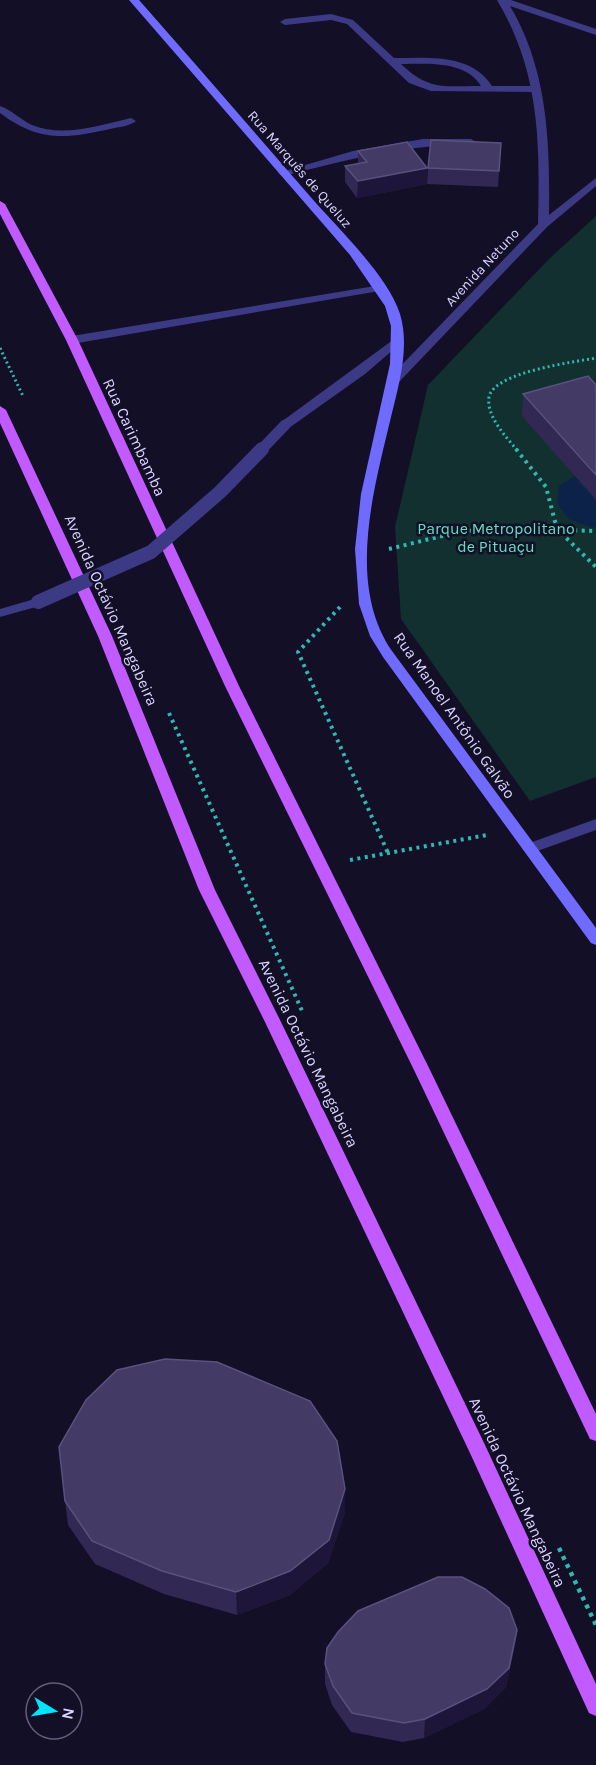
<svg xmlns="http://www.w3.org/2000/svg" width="596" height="1765" font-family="Karla,sans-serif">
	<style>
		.green { fill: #12302f }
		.water { fill: #0c2248 }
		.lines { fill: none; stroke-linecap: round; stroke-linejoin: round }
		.path-far2 { stroke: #2fb8b0; stroke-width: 3; stroke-dasharray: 2 3; stroke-linecap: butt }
		.path-far1 { stroke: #2fb8b0; stroke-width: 4; stroke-dasharray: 3 4.5; stroke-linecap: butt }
		.path { stroke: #2fb8b0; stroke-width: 4.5; stroke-dasharray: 4 5; stroke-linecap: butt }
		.lane { fill: #3d3a85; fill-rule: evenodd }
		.street { fill: #3d3a85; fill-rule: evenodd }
		.secondary { fill: #6f6bff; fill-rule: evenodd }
		.primary { fill: #c25bff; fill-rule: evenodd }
		.street-bridge-far1 { stroke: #3d3a85; stroke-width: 11 }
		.street-bridge { stroke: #3d3a85; stroke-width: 14 }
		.wall { fill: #312854 }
		.shaded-wall { fill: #1d163a }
		.building { fill: #433a66; stroke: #5a527e; stroke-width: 1.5 }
		.labels { text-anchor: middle; stroke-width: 5; stroke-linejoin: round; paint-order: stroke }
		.far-street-label { font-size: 14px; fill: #d9d4ff; stroke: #130f26 }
		.street-label { font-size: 16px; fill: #d9d4ff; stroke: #130f26 }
		.park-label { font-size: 16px; fill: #5fe0c0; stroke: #130f26 }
	</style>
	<rect width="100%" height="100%" fill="#130f26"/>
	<path class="green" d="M596 216V777L530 801 401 619 395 527 428 385 549 259Z"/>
	<path class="water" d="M596 462V527L593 528 569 519 557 504 559 486Z"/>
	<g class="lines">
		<g class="path-far2">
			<path d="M0 348 23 396"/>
			<path d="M517 450C506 437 486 416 489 397 494 372 574 362 596 358"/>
		</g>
		<g class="path-far1">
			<path d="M516 449 546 487 557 529 596 567"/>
			<path d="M389 549 458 532 496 528 596 531"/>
			<path d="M340 607 298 652 388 853"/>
			<path d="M169 713 303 1013"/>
			<path d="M350 860 487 835"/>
		</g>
		<path class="path" d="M559 1548 596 1625"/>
		<g class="lane">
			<path d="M331 14 353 20 394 58C428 58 471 53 492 86H536L541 89 536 92 431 91 409 83 347 24 331 20 285 25 280 22 285 19ZM401 64C427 64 465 60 481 86 445 86 429 91 401 64Z"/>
			<path d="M0 106C12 110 21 120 32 125 63 138 101 125 131 118L136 121C130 126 119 127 110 129 65 139 39 142 0 113Z"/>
			<path d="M423 139H471L476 142 471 145C405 144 346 160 283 176L278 173 353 151Z"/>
			<path d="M381 285 387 288 385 290 72 344 66 340 72 336Z"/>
		</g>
		<g class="street">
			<path d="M497 0H511L596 29V35L510 6C548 70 550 142 549 215L596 178V186L547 227 399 382H391V376L538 224C540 143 540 72 497 0Z"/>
			<path d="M397 337 403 341 401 343 365 374 289 428H281V422Z"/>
			<path d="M38 598 45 602 43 605 0 617V609Z"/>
			<path d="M596 819V830L529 854 522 849 524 845Z"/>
		</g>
		<path class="secondary" d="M129 0H139C198 67 257 135 315 202 341 231 389 278 400 314 410 347 399 384 391 417 374 489 346 584 392 651L596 928V945L591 943 383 657 370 636 359 604 355 549 361 494 390 364 391 326 385 306 350 255Z"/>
		<g class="primary">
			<path d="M0 201 5 204 78 340 239 686 430 1070 596 1414V1441L590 1439 414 1070 225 686 66 340 0 214Z"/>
			<path d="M0 406 6 410 112 636 215 890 281 1022 485 1445 596 1684V1716L589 1713 470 1453 265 1022 199 890 98 636 0 423Z"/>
		</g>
		<path class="street-bridge-far1" d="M261 450 285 425"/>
		<path class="street-bridge" d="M38 602 151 552 220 492 262 449"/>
	</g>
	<g class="wall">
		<path d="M501 143 498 187 427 184 428 168Z"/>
		<path d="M358 151 427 184 357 198 345 182V166L358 163Z"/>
		<path d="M596 385V500L522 416 523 394Z"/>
		<path d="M345 1489V1512L328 1563 290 1595 237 1615 164 1594 95 1564 68 1525 65 1501Z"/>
		<path d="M517 1630 514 1650 506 1687 484 1709 424 1738 403 1742 351 1732 332 1705 325 1684V1664Z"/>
	</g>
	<g class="shaded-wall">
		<path d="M427 168V184L357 198 358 181Z"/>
		<path d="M345 1489V1512L328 1563 290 1595 237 1615 236 1592Z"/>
		<path d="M517 1630 514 1650 506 1687 484 1709 424 1738 425 1719Z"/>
	</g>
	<g class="building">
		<path d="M431 140 501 143 499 171 428 168Z"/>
		<path d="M407 142 427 168 358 181 345 166 367 162 358 151Z"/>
		<path d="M588 376 596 385V475L523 394Z"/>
		<path d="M165 1359 217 1362 310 1401 337 1441 345 1489 329 1540 290 1571 236 1592 162 1571 92 1541 65 1501 59 1447 86 1400 117 1370Z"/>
		<path d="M438 1577H462L485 1589 509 1608 517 1630 509 1668 487 1689 425 1719 404 1723 352 1713 333 1686 325 1664 327 1648 338 1632 358 1611Z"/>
	</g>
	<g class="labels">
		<g class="far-street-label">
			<text transform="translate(300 169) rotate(49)" y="5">Rua Marquês de Queluz</text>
			<text transform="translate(482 267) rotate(-47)" y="5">Avenida Netuno</text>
		</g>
		<g class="street-label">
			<text transform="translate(135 437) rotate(65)" y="6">Rua Carimbamba</text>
			<text transform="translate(112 610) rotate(66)" y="6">Avenida Octávio Mangabeira</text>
			<text transform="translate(455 715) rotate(55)" y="6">Rua Manoel Antônio Galvão</text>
			<text transform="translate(309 1053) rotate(64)" y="6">Avenida Octávio Mangabeira</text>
			<text transform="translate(518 1492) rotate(65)" y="6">Avenida Octávio Mangabeira</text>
		</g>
		<g class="park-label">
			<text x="496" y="534">Parque Metropolitano<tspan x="496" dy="18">de Pituaçu</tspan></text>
		</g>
	</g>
	<g transform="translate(54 1711) rotate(101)"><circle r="28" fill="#130f26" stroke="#625e7d" stroke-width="1.5"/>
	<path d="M0-4.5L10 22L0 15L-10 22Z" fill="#00e5ff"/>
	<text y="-9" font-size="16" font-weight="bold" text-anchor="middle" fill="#d9d4ff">N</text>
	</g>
</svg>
